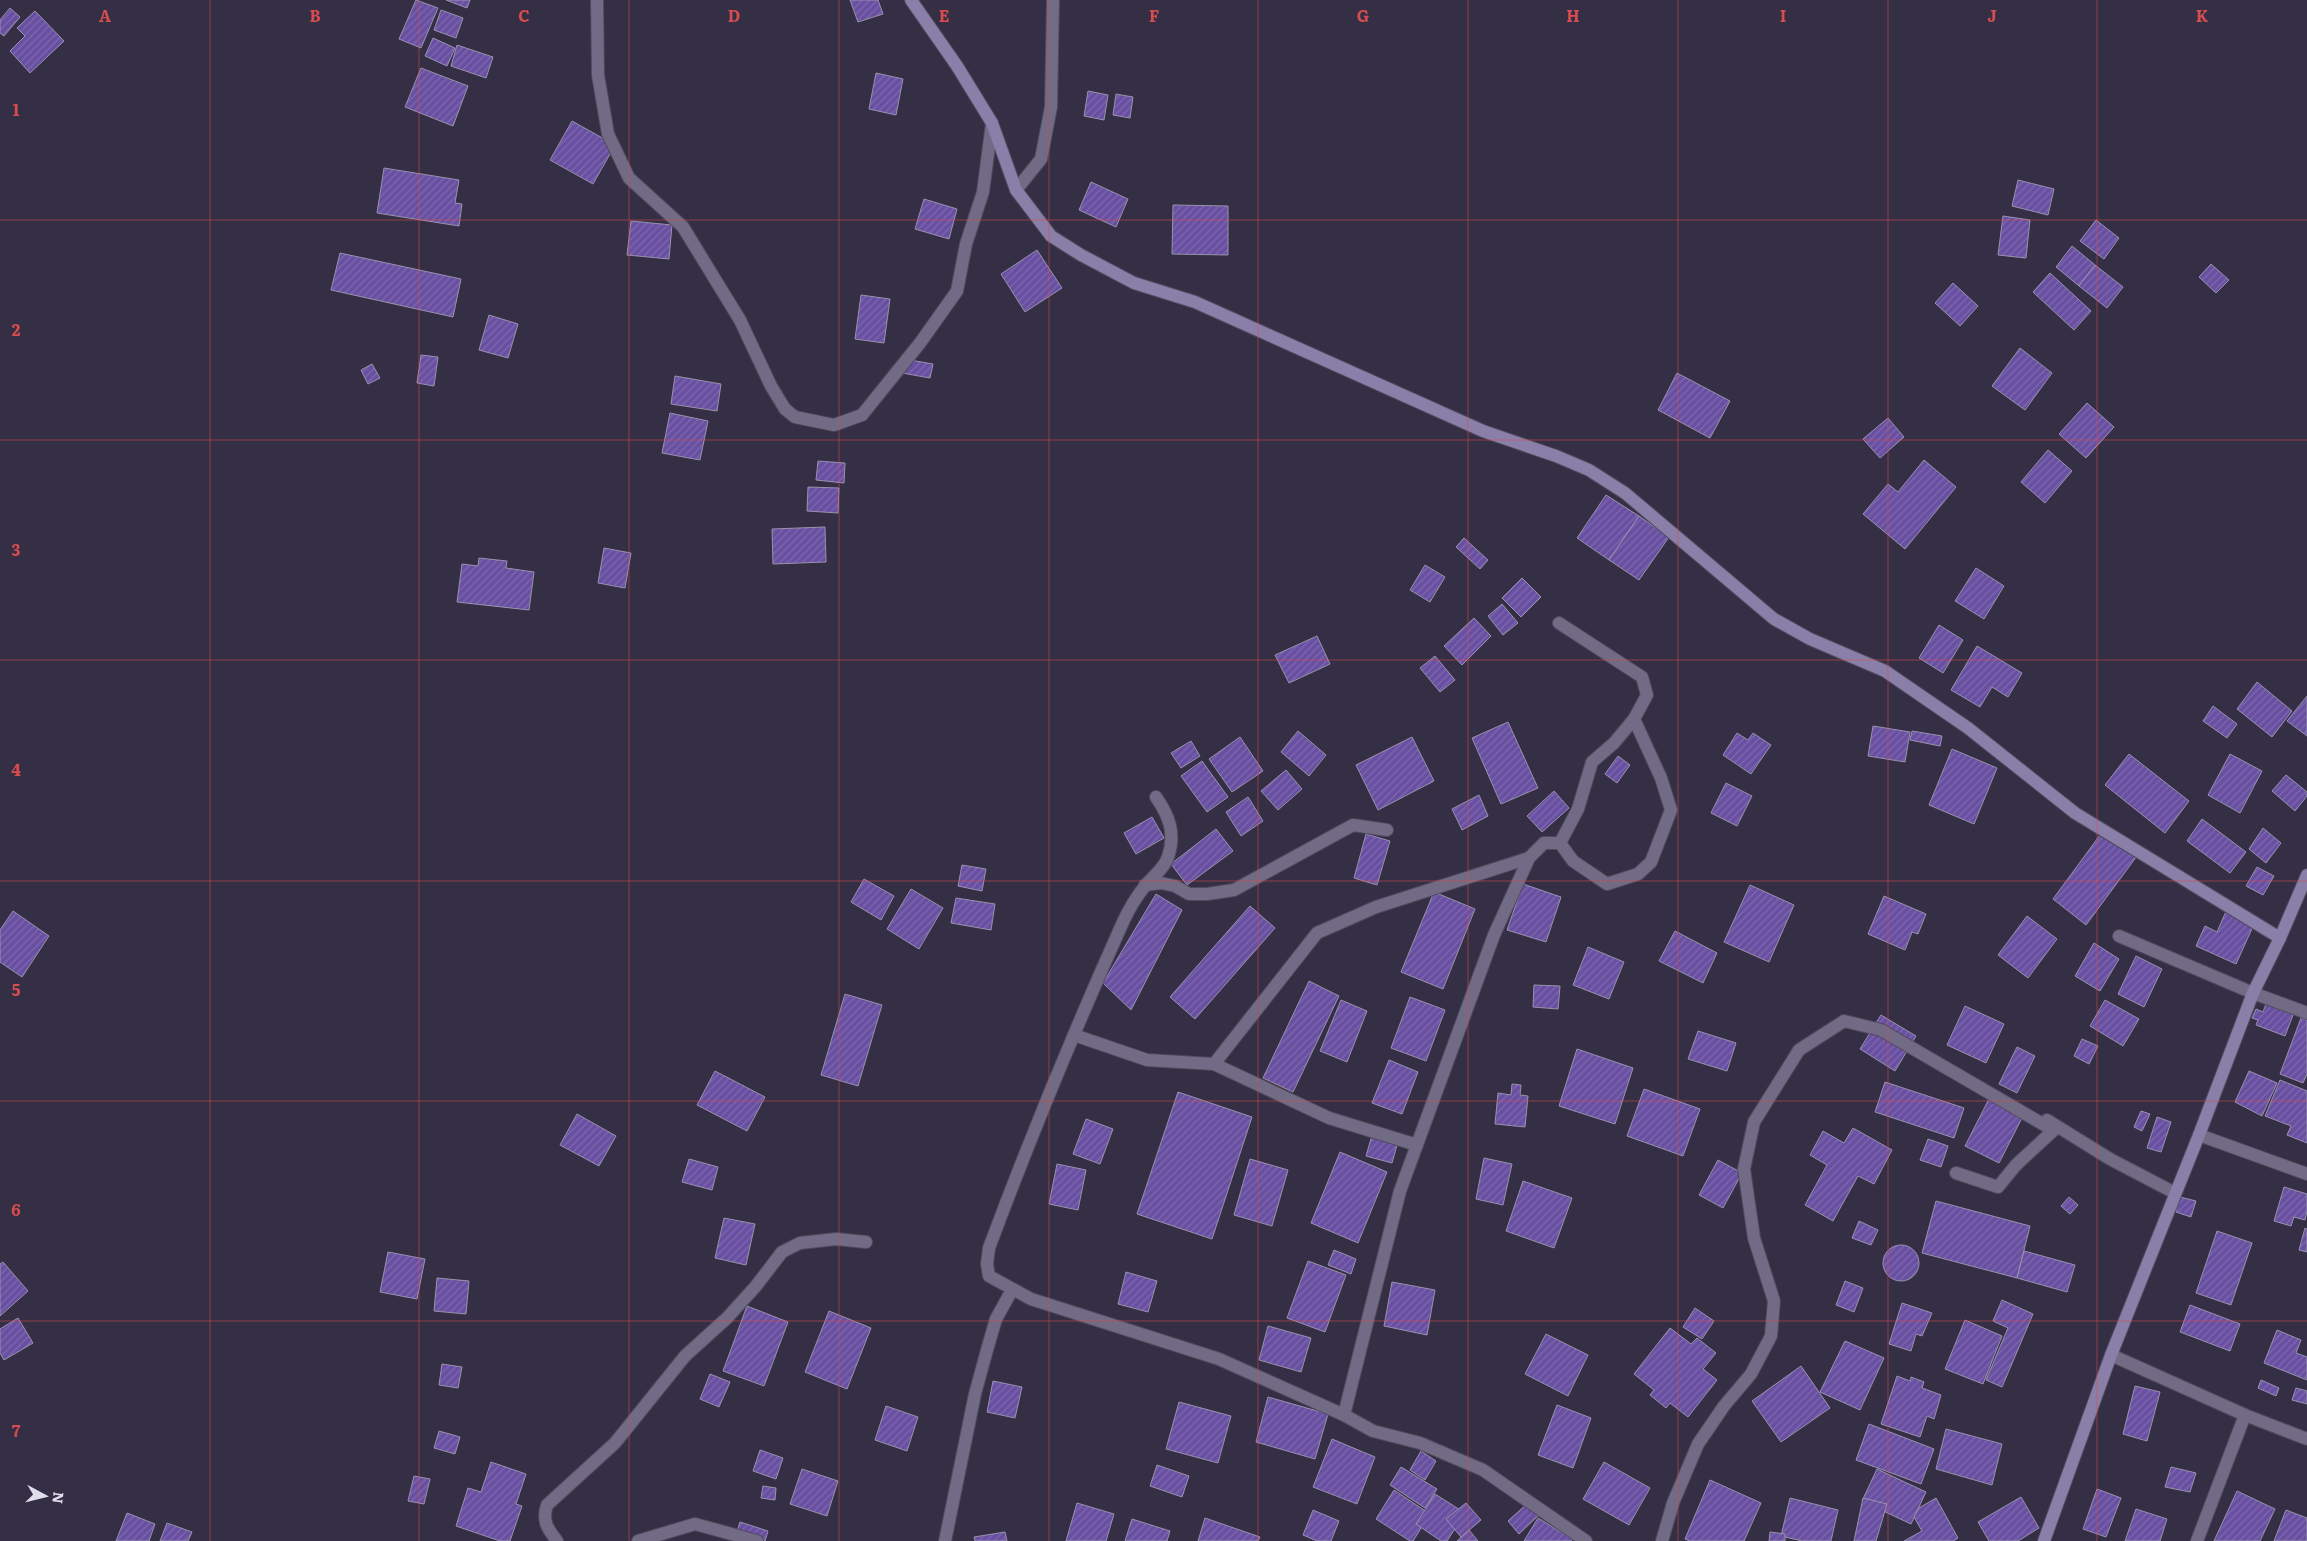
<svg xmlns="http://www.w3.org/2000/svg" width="2307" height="1541" font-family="Literata,serif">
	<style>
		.building { fill: url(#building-hatch); stroke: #9892ad }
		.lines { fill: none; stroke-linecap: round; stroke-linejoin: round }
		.street-casing { stroke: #504a5e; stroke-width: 14 }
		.secondary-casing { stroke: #504a5e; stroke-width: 14 }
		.street { stroke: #726b85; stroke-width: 12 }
		.secondary { stroke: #8a7fa8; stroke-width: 12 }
		.grid { fill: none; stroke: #d84c4f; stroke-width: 1; stroke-opacity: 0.55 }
		.grid-label { font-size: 16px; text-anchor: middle; font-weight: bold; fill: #d84c4f; stroke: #352f46; stroke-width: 5; stroke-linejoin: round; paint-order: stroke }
	</style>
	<defs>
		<pattern id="building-hatch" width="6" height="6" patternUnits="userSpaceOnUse" patternTransform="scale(1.25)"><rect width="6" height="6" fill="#694fa1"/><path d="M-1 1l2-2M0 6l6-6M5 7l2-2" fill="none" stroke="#7e68ae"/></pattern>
	</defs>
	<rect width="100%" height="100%" fill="#352f46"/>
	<g class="building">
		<path d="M416 0 438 8 421 48 399 39Z"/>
		<path d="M446 0H470L467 8Z"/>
		<path d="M850 0H878L883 14 858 22Z"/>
		<path d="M10 8 20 17 4 36 0 33V20Z"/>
		<path d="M441 10 463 18 456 38 434 30Z"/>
		<path d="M35 11 64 41 30 73 10 51 25 36 17 28Z"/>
		<path d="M433 38 455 48 447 66 425 56Z"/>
		<path d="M457 45 493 57 486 78 451 66Z"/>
		<path d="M421 68 468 86 453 126 405 107Z"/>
		<path d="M876 73 903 79 896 115 869 109Z"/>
		<path d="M1088 91 1108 95 1104 120 1084 116Z"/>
		<path d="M1116 94 1133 97 1130 118 1113 115Z"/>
		<path d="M572 121 615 145 593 184 550 160Z"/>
		<path d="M384 168 459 180 455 203 462 204 459 226 377 213Z"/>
		<path d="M2018 180 2054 189 2048 215 2012 206Z"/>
		<path d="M1091 182 1128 199 1116 227 1079 210Z"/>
		<path d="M924 199 957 209 949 239 915 229Z"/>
		<path d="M1173 205 1228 206V255L1172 254Z"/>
		<path d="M2003 216 2030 220 2026 258 1998 255Z"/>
		<path d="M2096 220 2119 238 2104 259 2080 241Z"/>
		<path d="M631 221 672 225 669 259 627 255Z"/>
		<path d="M2072 246 2095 265 2079 286 2056 267Z"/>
		<path d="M1037 250 1062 288 1025 312 1001 274Z"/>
		<path d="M340 253 461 279 453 317 331 290Z"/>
		<path d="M2211 264 2229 280 2216 293 2199 277Z"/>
		<path d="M2095 265 2123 287 2107 308 2079 286Z"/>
		<path d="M2050 273 2091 311 2074 330 2033 292Z"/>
		<path d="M1953 283 1978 306 1960 326 1935 303Z"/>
		<path d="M861 295 890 299 884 343 855 339Z"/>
		<path d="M489 315 518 324 508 358 479 350Z"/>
		<path d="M2020 348 2052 373 2025 410 1992 386Z"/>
		<path d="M421 355 438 357 434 386 417 383Z"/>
		<path d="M904 359 933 364 930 378 902 373Z"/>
		<path d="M372 364 380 378 368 384 361 370Z"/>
		<path d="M1677 373 1730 401 1710 438 1658 410Z"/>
		<path d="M675 376 721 384 717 411 671 404Z"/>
		<path d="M2087 403 2114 427 2086 458 2059 434Z"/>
		<path d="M670 413 708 421 700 460 662 453Z"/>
		<path d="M1888 418 1904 437 1880 458 1863 439Z"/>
		<path d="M2048 450 2072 471 2045 503 2021 482Z"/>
		<path d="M1924 460 1956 487 1905 549 1863 514 1888 484 1898 492Z"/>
		<path d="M818 461 845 463 844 483 816 480Z"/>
		<path d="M808 487 839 488 838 513 807 511Z"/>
		<path d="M1606 495 1639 516 1609 560 1577 538Z"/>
		<path d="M1639 516 1669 537 1639 580 1609 560Z"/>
		<path d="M825 527 826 562 773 564 772 529Z"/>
		<path d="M1464 538 1488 560 1480 569 1456 547Z"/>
		<path d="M604 548 631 553 625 588 598 583Z"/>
		<path d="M479 558 507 561 506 568 534 572 529 610 457 602 462 564 478 566Z"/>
		<path d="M1425 565 1445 577 1430 602 1410 590Z"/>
		<path d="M1976 568 2004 586 1984 619 1955 601Z"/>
		<path d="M1522 578 1541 597 1521 617 1502 598Z"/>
		<path d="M1502 604 1518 623 1503 635 1488 616Z"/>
		<path d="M1474 618 1491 636 1462 665 1444 646Z"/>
		<path d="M1939 625 1963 640 1943 673 1919 658Z"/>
		<path d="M1317 636 1330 664 1289 683 1275 655Z"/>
		<path d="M1977 646 2022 673 2008 697 1992 687 1980 707 1951 690Z"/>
		<path d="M1435 656 1455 680 1440 692 1420 668Z"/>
		<path d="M2257 682 2292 711 2272 737 2237 709Z"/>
		<path d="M2307 696V736L2287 721Z"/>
		<path d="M2213 706 2237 724 2227 738 2203 721Z"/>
		<path d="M1508 722 1538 788 1501 804 1472 738Z"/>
		<path d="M1873 726 1910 732 1905 762 1868 756Z"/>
		<path d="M1298 731 1326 755 1309 776 1281 752Z"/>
		<path d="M1912 731 1942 736 1940 746 1910 740Z"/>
		<path d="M1737 733 1748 740 1753 733 1771 745 1751 774 1723 755Z"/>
		<path d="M1240 737 1263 771 1232 792 1209 759Z"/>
		<path d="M1412 737 1434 781 1378 810 1356 765Z"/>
		<path d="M1191 741 1200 756 1181 768 1171 753Z"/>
		<path d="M1952 749 1997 768 1974 824 1929 805Z"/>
		<path d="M2129 754 2189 801 2165 833 2105 785Z"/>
		<path d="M2230 754 2262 771 2240 813 2208 795Z"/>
		<path d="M1618 756 1630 765 1617 783 1605 774Z"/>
		<path d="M1202 761 1228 797 1207 812 1181 776Z"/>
		<path d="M1286 770 1302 789 1278 810 1261 791Z"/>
		<path d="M2286 775 2307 792V796L2295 811 2272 791Z"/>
		<path d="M1726 783 1752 796 1737 826 1711 813Z"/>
		<path d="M1554 791 1569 808 1542 832 1527 816Z"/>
		<path d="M1479 795 1488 816 1462 830 1452 809Z"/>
		<path d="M1248 797 1263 821 1241 836 1226 812Z"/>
		<path d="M1152 817 1164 838 1136 854 1124 833Z"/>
		<path d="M2202 819 2246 852 2230 873 2187 841Z"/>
		<path d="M2263 828 2281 843 2266 863 2249 849Z"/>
		<path d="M1216 829 1233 851 1187 885 1171 864Z"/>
		<path d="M2103 831 2137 856 2086 925 2053 899Z"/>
		<path d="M1366 834 1390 841 1377 885 1354 878Z"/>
		<path d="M962 865 986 869 982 891 958 886Z"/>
		<path d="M2257 867 2274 876 2263 895 2246 886Z"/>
		<path d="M864 879 894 896 881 920 851 902Z"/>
		<path d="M1523 884 1561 897 1546 942 1507 930Z"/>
		<path d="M1750 885 1794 905 1769 962 1724 942Z"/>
		<path d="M911 889 943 908 919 949 887 929Z"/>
		<path d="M1434 892 1475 909 1443 989 1401 972Z"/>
		<path d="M1156 894 1182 910 1131 1010 1103 983Z"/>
		<path d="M1884 896 1926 914 1918 934 1912 932 1905 950 1868 934Z"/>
		<path d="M956 898 995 904 991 930 951 923Z"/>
		<path d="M1250 906 1275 928 1195 1019 1170 997Z"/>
		<path d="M2227 909 2255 922 2236 964 2196 946 2205 926 2217 932Z"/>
		<path d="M13 911 49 936 22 977 0 962V930Z"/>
		<path d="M2027 916 2057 939 2028 978 1998 955Z"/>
		<path d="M1675 931 1717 953 1703 983 1659 961Z"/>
		<path d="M2094 943 2119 959 2100 991 2075 976Z"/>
		<path d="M1588 947 1624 962 1609 999 1573 985Z"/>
		<path d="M2136 956 2162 969 2144 1007 2118 994Z"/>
		<path d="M1309 981 1339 996 1293 1092 1263 1078Z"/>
		<path d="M1534 985 1560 986 1558 1009 1533 1007Z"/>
		<path d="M845 994 882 1005 858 1086 821 1075Z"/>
		<path d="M1410 997 1445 1010 1426 1061 1391 1048Z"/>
		<path d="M1341 1000 1367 1011 1347 1062 1320 1051Z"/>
		<path d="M2105 1000 2139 1019 2123 1046 2090 1026Z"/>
		<path d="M2266 1004 2293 1015 2285 1036 2256 1025 2258 1020 2252 1018 2256 1009 2263 1012Z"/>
		<path d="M1965 1006 2004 1024 1986 1063 1947 1045Z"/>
		<path d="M1881 1015 1916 1036 1895 1071 1860 1049Z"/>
		<path d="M2301 1018 2307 1020V1074L2303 1083 2280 1074Z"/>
		<path d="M1698 1031 1736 1043 1727 1071 1688 1059Z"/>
		<path d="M2082 1039 2098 1046 2089 1064 2074 1056Z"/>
		<path d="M2017 1047 2035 1056 2017 1093 1999 1084Z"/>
		<path d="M1577 1049 1633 1068 1615 1124 1559 1106Z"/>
		<path d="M1389 1060 1418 1072 1402 1114 1372 1103Z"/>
		<path d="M715 1071 765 1097 747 1131 697 1105Z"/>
		<path d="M2249 1071 2277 1083 2262 1116 2235 1102Z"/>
		<path d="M2280 1080 2307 1091V1143L2287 1135 2291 1126 2265 1116Z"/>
		<path d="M1885 1082 1964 1108 1954 1138 1875 1112Z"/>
		<path d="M1512 1084 1521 1085 1520 1095 1528 1096 1525 1127 1495 1124 1498 1093 1511 1095Z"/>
		<path d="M1644 1089 1700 1109 1683 1156 1627 1136Z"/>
		<path d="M1178 1092 1252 1117 1212 1239 1137 1214Z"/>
		<path d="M1990 1097 2024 1114 1999 1163 1965 1146Z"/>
		<path d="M2141 1111 2150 1114 2142 1131 2134 1127Z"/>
		<path d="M577 1114 616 1136 599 1166 560 1145Z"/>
		<path d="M2157 1117 2171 1122 2161 1152 2147 1148Z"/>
		<path d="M1086 1119 1113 1129 1100 1164 1073 1154Z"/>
		<path d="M1853 1128 1892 1150 1874 1184 1858 1176 1833 1221 1805 1205 1827 1165 1810 1155 1823 1131 1844 1143Z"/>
		<path d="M1373 1132 1399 1138 1392 1163 1366 1156Z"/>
		<path d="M1928 1139 1948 1146 1941 1167 1920 1160Z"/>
		<path d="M1340 1152 1387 1172 1358 1243 1311 1223Z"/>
		<path d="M1484 1158 1512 1164 1503 1205 1476 1199Z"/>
		<path d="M689 1159 718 1167 712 1190 682 1182Z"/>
		<path d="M1250 1159 1288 1170 1272 1226 1234 1215Z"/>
		<path d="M1718 1160 1742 1173 1723 1208 1699 1195Z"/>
		<path d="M1057 1164 1086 1170 1078 1210 1049 1204Z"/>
		<path d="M1523 1181 1572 1198 1554 1248 1506 1231Z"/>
		<path d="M2284 1187 2307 1194V1211L2305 1220 2294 1217 2291 1226 2274 1221Z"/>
		<path d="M2069 1197 2078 1205 2070 1214 2061 1206Z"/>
		<path d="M2180 1197 2196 1201 2191 1217 2176 1212Z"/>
		<path d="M1936 1201 2030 1226 2017 1278 1922 1253Z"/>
		<path d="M724 1218 755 1224 746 1265 715 1258Z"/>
		<path d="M1859 1221 1878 1230 1871 1245 1852 1238Z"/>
		<path d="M2305 1228 2307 1229V1252L2299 1250Z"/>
		<path d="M2217 1231 2252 1243 2231 1305 2196 1293Z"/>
		<circle cx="1901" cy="1263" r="18"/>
		<path d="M1334 1250 1356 1259 1351 1274 1328 1265Z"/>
		<path d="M2024 1251 2075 1265 2067 1292 2017 1278Z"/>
		<path d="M388 1252 425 1259 417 1299 380 1292Z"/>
		<path d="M1308 1261 1346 1275 1325 1332 1287 1318Z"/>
		<path d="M3 1262 28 1291 0 1316V1264Z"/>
		<path d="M1126 1272 1157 1281 1148 1312 1118 1304Z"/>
		<path d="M437 1278 469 1281 466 1314 434 1311Z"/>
		<path d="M1845 1281 1863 1288 1854 1312 1836 1305Z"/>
		<path d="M1392 1282 1435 1290 1427 1335 1384 1326Z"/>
		<path d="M2002 1300 2033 1314 2002 1387 1986 1380 2008 1328 1993 1321Z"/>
		<path d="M1902 1303 1932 1313 1922 1336 1916 1334 1911 1351 1889 1344Z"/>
		<path d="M2190 1305 2240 1324 2230 1351 2180 1332Z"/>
		<path d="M747 1306 788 1322 764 1386 723 1371Z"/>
		<path d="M1695 1308 1714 1321 1702 1339 1683 1327Z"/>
		<path d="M829 1311 871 1328 847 1389 805 1372Z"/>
		<path d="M18 1318 33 1343 4 1360 0 1353V1329Z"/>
		<path d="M1965 1320 2002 1336 1983 1384 1945 1369Z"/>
		<path d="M1268 1326 1311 1338 1301 1372 1259 1360Z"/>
		<path d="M1670 1328 1691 1344 1697 1338 1716 1353 1703 1369 1717 1380 1688 1417 1670 1403 1666 1408 1650 1395 1654 1390 1634 1374Z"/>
		<path d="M2277 1330 2301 1340 2296 1353 2307 1357V1380L2264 1363Z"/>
		<path d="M1546 1334 1588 1355 1568 1396 1525 1374Z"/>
		<path d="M1845 1341 1884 1358 1860 1410 1820 1392Z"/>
		<path d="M442 1364 462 1367 458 1388 439 1385Z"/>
		<path d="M1801 1366 1830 1408 1781 1442 1752 1401Z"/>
		<path d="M710 1374 730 1382 719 1407 700 1399Z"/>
		<path d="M1897 1376 1910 1381 1911 1377 1924 1382 1922 1388 1941 1395 1934 1419 1927 1416 1920 1437 1881 1424Z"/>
		<path d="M2261 1380 2279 1388 2276 1396 2258 1388Z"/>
		<path d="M993 1381 1022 1387 1015 1418 987 1412Z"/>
		<path d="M2135 1386 2160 1392 2147 1441 2123 1434Z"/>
		<path d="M2296 1388 2307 1391V1404L2292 1400Z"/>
		<path d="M1268 1397 1328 1414 1315 1459 1256 1442Z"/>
		<path d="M1179 1402 1231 1416 1218 1463 1166 1449Z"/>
		<path d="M1557 1405 1591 1418 1573 1468 1538 1455Z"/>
		<path d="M886 1406 918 1417 907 1451 875 1440Z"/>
		<path d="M1869 1424 1934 1449 1921 1484 1856 1460Z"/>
		<path d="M1946 1429 2002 1444 1992 1485 1936 1469Z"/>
		<path d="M439 1431 460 1437 455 1454 434 1448Z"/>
		<path d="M1332 1439 1375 1457 1357 1504 1313 1487Z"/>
		<path d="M760 1450 783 1458 776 1479 753 1471Z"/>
		<path d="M1421 1451 1436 1461 1425 1480 1410 1470Z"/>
		<path d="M491 1462 526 1474 516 1504 522 1506 510 1541H500L456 1526 468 1488 481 1492Z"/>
		<path d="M1604 1462 1650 1488 1629 1525 1583 1499Z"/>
		<path d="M1157 1465 1189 1476 1182 1497 1150 1486Z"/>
		<path d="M1401 1467 1437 1489 1425 1508 1390 1485Z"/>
		<path d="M2171 1467 2196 1473 2190 1492 2165 1487Z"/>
		<path d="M802 1469 838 1481 827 1516 790 1504Z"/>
		<path d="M1877 1469 1926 1492 1911 1524 1862 1501Z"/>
		<path d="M414 1476 430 1479 424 1504 408 1501Z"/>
		<path d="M1710 1480 1761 1503 1744 1541H1690L1685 1539Z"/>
		<path d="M763 1486 776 1488 775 1500 761 1498Z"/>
		<path d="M2097 1489 2121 1498 2106 1537 2083 1529Z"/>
		<path d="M1394 1490 1430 1514 1413 1541H1410L1376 1519Z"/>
		<path d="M2237 1491 2275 1509 2260 1541H2214Z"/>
		<path d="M1435 1494 1465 1513 1447 1541H1441L1416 1524Z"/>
		<path d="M2021 1497 2039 1528 2018 1541H1989L1978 1522Z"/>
		<path d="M1790 1498 1838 1510 1831 1541H1802L1781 1536Z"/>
		<path d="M1863 1498 1887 1504 1876 1541H1854Z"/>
		<path d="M1936 1498 1958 1538 1953 1541H1904L1922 1531 1914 1517 1919 1508Z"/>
		<path d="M1529 1502 1540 1514 1519 1534 1508 1521Z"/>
		<path d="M1077 1503 1114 1514 1106 1541H1066Z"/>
		<path d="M1466 1503 1481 1520 1461 1537 1446 1519Z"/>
		<path d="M2136 1509 2167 1519 2160 1541H2125Z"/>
		<path d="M1313 1510 1339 1521 1331 1541H1317L1303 1535Z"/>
		<path d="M2286 1510 2307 1518V1541H2274Z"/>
		<path d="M127 1513 155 1524 149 1541H116Z"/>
		<path d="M1205 1518 1260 1537 1258 1541H1198Z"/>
		<path d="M1538 1518 1572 1539 1571 1541H1524Z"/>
		<path d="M1132 1519 1170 1531 1167 1541H1125Z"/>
		<path d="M740 1522 768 1531 765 1541H734Z"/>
		<path d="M167 1523 192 1532 188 1541H160Z"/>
		<path d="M1469 1530 1478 1541H1457Z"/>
		<path d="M1005 1532 1007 1541H975L974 1537Z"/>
		<path d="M1770 1532 1785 1534V1541H1769Z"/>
	</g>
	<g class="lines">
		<defs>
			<g id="street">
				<path d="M597 0 598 75 608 134 629 178 683 227 740 320 771 386 785 409 795 417 834 425 862 415 920 343 957 291 966 244 983 192 992 123"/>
				<path d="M1016 190 1041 159 1051 107 1053 0"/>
				<path d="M1559 623 1642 677 1647 695 1634 719 1614 743 1592 762 1578 809 1560 843H1544L1529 858 1494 935 1400 1191 1344 1415 1373 1431 1420 1443 1483 1470 1586 1541"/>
				<path d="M1156 797C1169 816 1176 833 1168 857 1164 869 1153 876 1145 886 1136 897 1129 909 1123 922 1075 1029 1030 1138 989 1248L987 1264 989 1276 1031 1299 1219 1359 1344 1415"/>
				<path d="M1560 843 1573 861 1607 884 1638 874 1651 862 1671 810 1661 778 1634 719"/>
				<path d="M1145 885 1161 883 1175 886 1189 894H1207L1234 890 1353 825 1387 830"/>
				<path d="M2119 936 2253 993 2307 1013"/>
				<path d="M1074 1035 1147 1060 1214 1064 1329 1118 1417 1145"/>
				<path d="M1214 1064 1317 933 1376 907 1529 858"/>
				<path d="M2047 1120 2110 1159 2175 1193"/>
				<path d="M2199 1135 2307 1174"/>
				<path d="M1956 1173 1998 1187 2016 1165 2057 1127"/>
				<path d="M2111 1355 2245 1415 2307 1439"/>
				<path d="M557 1541C547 1528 542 1521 547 1505L615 1443 685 1356 727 1318 756 1286 782 1252 800 1243 836 1239 866 1242"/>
				<path d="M638 1541 695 1524 757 1541"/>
				<path d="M945 1541 975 1394 987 1350 996 1319 1012 1290"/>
				<path d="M1662 1541 1673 1503 1698 1444 1724 1406 1751 1374 1771 1336 1774 1301 1754 1238 1744 1169 1754 1122 1799 1050 1844 1021 1881 1030 2053 1130"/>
				<path d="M2197 1541 2245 1415"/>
			</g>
			<g id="secondary">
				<path d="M911 0 957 66 992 123 1016 190 1051 236 1081 255 1134 283 1195 302 1483 431 1556 456 1589 470 1625 493 1774 619 1810 639 1885 671 1968 728 2075 813 2280 938"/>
				<path d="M2044 1541 2111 1355 2199 1135 2253 993 2280 938 2307 875"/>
			</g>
		</defs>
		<use href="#street" class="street-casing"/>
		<use href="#secondary" class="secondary-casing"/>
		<use href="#street" class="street"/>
		<use href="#secondary" class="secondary"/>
	</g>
	<path class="grid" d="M210 0V1541M419 0V1541M629 0V1541M839 0V1541M1049 0V1541M1258 0V1541M1468 0V1541M1678 0V1541M1888 0V1541M2097 0V1541M0 220H2307M0 440H2307M0 660H2307M0 881H2307M0 1101H2307M0 1321H2307"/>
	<g class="grid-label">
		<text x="105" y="22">A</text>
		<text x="315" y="22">B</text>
		<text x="524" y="22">C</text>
		<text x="734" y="22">D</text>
		<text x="944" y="22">E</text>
		<text x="1154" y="22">F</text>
		<text x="1363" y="22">G</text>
		<text x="1573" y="22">H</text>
		<text x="1783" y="22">I</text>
		<text x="1992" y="22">J</text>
		<text x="2202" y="22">K</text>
		<text x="16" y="116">1</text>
		<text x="16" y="336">2</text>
		<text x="16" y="556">3</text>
		<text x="16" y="776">4</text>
		<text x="16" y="996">5</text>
		<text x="16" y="1216">6</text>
		<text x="16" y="1437">7</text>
	</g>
	<g transform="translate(45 1496) rotate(97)" stroke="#352f46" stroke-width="4" paint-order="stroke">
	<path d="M0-4L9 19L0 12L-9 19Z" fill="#e0ddec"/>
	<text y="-8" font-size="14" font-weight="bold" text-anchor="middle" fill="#e0ddec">N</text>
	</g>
</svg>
